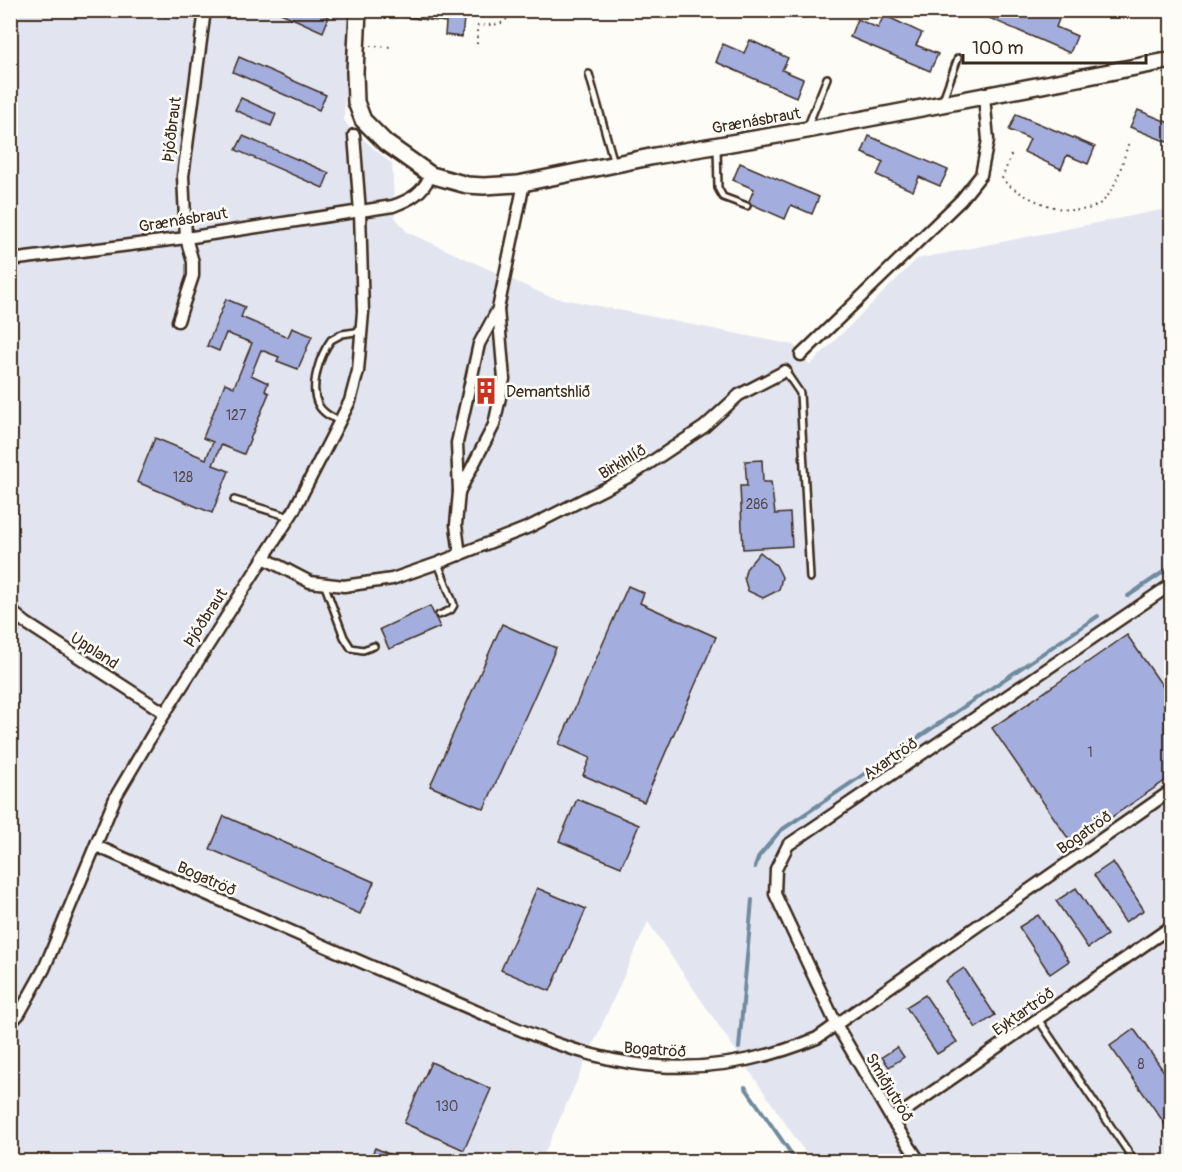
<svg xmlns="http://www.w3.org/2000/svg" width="1182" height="1172" font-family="Pangolin,sans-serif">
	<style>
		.built { fill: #e2e5f0 }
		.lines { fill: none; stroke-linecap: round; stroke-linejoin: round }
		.stream { stroke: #708b9e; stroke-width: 4 }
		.building { fill: #a4aede; stroke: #3b2a1e; stroke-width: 1.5 }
		.lane-casing { stroke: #3b2a1e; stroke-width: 10 }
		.street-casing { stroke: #3b2a1e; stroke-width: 15 }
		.secondary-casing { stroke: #3b2a1e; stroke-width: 20 }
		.path { stroke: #3b2a1e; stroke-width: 2; stroke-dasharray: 1.5 4.5; stroke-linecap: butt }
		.lane { stroke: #fdfcf7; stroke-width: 5 }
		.street { stroke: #fdfcf7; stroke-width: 10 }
		.secondary { stroke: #fdfcf7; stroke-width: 15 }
		.labels { text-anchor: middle; stroke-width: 5; stroke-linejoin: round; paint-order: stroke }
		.number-label { font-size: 14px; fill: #554b4e }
		.street-label { font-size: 16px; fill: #3b2a1e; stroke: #fdfcf7 }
		.poi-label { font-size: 16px; fill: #3b2a1e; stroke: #fdfcf7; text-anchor: start }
	</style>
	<rect width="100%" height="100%" fill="#fdfcf7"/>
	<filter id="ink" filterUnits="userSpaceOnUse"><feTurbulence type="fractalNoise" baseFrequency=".0167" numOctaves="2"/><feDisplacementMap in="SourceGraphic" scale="12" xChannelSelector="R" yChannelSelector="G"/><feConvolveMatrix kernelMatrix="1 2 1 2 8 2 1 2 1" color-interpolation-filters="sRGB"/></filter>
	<g filter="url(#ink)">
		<path class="built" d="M10 11H348L344 120 348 126 392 164 395 217 407 232 548 296 794 345 810 365 917 259 1171 208V1161H811L648 922 541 1161H11Z"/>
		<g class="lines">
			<g class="stream">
				<path d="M1128 596 1172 566"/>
				<path d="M755 867 759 856 780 831 1098 616"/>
				<path d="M739 1048 752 900"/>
				<path d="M745 1087 797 1162"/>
			</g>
		</g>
		<g class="building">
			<path d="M274 10H313L329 17 323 32Z"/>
			<path d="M405 10H465L462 37 445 35 446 22 404 17Z"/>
			<path d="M993 10H1053L1061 14 1056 27 1077 36 1070 53 989 18Z"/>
			<path d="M884 15 922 33 916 45 938 54 930 71 850 37 857 19 878 28Z"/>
			<path d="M750 40 788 58 782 70 803 79 796 97 716 62 723 44 744 53Z"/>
			<path d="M239 57 326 95 319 110 233 72Z"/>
			<path d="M241 98 276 114 271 126 235 110Z"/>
			<path d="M1138 110 1172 124V144L1130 127Z"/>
			<path d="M1016 114 1095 147 1088 164 1067 155 1061 169 1024 152 1030 139 1009 130Z"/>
			<path d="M243 136 329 173 323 188 236 150Z"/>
			<path d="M869 136 948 170 940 186 919 177 913 191 877 175 883 162 862 153Z"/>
			<path d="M740 163 819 197 812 214 791 205 785 219 751 204 749 201 754 189 733 180Z"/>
			<path d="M226 299 245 307 241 317 288 337 292 328 312 336 298 369 277 361 279 357 261 350 251 375 268 383 265 391 269 393 244 454 221 445 213 465 229 471 212 513 137 482 155 438 206 459 213 442 203 438 225 383 234 387 252 343 226 333 219 351 207 346Z"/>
			<path d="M479 378 496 382 491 403 474 400Z"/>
			<path d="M762 460 763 482H771L775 514 790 513 792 546 743 549 740 486H747L745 461Z"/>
			<path d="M760 552 776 565 782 577 779 590 763 598 748 591 744 578 746 569Z"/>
			<path d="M628 586 644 593 640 603 716 637 644 802 583 775 590 758 559 744Z"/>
			<path d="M430 606 440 627 389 649 380 629Z"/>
			<path d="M502 624 556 648 484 809 430 786Z"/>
			<path d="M1127 635 1166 691 1172 688V776L1072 844 992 728Z"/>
			<path d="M577 799 639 825 621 867 559 841Z"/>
			<path d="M224 816 374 882 360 914 210 849Z"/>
			<path d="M1113 862 1144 910 1125 922 1094 875Z"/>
			<path d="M537 888 586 909 550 991 501 970Z"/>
			<path d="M1076 888 1107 935 1088 948 1056 901Z"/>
			<path d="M1038 915 1069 961 1050 974 1019 927Z"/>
			<path d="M964 968 995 1015 976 1028 945 981Z"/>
			<path d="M925 995 957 1042 937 1054 906 1007Z"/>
			<path d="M1134 1029 1172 1083V1134L1110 1046Z"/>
			<path d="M897 1047 904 1057 889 1067 882 1057Z"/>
			<path d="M431 1062 491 1089 464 1150 404 1123Z"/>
			<path d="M375 1148 405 1161H369Z"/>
		</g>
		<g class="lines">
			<defs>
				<g id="lane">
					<path d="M589 74 614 163"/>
					<path d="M942 102 958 58"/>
					<path d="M807 128 827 78"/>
					<path d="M717 148 718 188 723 197 747 206"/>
					<path d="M785 371 800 393 810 578"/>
					<path d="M341 422C332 417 322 413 318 404 309 386 320 355 331 340L342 334 362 331"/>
					<path d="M234 500 290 517"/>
					<path d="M438 563 454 605 451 610 439 615"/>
					<path d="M325 586 344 637 351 648 363 650 374 646"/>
					<path d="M1038 1019 1135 1162"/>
				</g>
				<g id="street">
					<path d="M10 260 186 238 393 206C412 199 422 193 431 175"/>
					<path d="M178 321 193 276V262L186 238 183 176 205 10"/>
					<path d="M801 355 961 200 981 175 988 140 984 96"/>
					<path d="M459 492 494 425 504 379 498 309"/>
					<path d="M460 555 456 525 459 492 457 443 479 344 498 309 524 183"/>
					<path d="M264 558 310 582 344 586 392 579 438 563 529 527 630 476 704 427 739 395 785 371"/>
					<path d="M10 610 26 623 165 713"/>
					<path d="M96 846C212 896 327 948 443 997 503 1022 565 1053 631 1063 695 1073 757 1063 817 1038L1172 790"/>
					<path d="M10 1024 19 1014 44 969 116 796 165 713 293 512 350 401 358 371 363 312 360 212 354 135"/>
					<path d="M892 1120 1172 926"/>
					<path d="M920 1162 892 1120 837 1026 775 894 776 869 788 845 1172 584"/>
				</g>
				<path id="secondary" d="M358 10 355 72 356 102 363 120 386 143 431 175 467 185 484 186 518 184 655 156 807 130 1172 60"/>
			</defs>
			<use href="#lane" class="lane-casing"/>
			<use href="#street" class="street-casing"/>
			<use href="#secondary" class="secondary-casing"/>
			<g class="path">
				<path d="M155 10 167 18 192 17"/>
				<path d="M477 44V26L500 24 519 10"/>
				<path d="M370 46 394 47"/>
				<path d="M1011 155 1002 179C1023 200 1082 226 1106 198 1118 184 1123 159 1129 142"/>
			</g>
			<use href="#lane" class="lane"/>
			<use href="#street" class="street"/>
			<use href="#secondary" class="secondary"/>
		</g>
	</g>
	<defs>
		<symbol id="building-bare" viewBox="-9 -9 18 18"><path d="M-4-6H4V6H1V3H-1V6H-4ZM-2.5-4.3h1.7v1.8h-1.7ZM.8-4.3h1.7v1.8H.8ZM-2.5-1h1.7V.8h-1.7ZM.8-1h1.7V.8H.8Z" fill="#c8321e" stroke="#fdfcf7" stroke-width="2.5" paint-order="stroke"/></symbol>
	</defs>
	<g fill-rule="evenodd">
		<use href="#building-bare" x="467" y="372" width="38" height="38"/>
	</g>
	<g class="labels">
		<g class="number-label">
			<text x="236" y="420">127</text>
			<text x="183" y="482">128</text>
			<text x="757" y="509">286</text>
			<text x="1090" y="757">1</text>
			<text x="1141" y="1069">8</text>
			<text x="447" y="1111">130</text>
		</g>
		<g class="street-label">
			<text transform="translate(756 120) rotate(-10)" y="6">Grænásbraut</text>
			<text transform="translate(171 129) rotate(-83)" y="6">Þjóðbraut</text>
			<text transform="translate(183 219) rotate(-9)" y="6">Grænásbraut</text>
			<text transform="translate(622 461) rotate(-31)" y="6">Birkihlíð</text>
			<text transform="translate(205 617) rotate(-57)" y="6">Þjóðbraut</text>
			<text transform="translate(95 650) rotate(33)" y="6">Uppland</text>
			<text transform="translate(890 758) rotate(-34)" y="6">Axartröð</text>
			<text transform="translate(1084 832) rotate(-35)" y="6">Bogatröð</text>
			<text transform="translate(207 878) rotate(24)" y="6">Bogatröð</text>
			<text transform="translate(1023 1011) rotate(-35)" y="6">Eyktartröð</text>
			<text transform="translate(655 1049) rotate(4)" y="6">Bogatröð</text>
			<text transform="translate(890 1087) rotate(59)" y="6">Smiðjutröð</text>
		</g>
		<g class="poi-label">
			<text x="506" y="397">Demantshlið</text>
		</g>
	</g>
	<rect width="1182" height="1172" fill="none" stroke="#fdfcf7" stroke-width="36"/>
	<rect x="18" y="18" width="1146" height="1136" fill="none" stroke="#3b2a1e" stroke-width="2" filter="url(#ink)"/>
	<path d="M963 54v9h183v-9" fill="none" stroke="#3b2a1e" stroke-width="3"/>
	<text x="972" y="54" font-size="18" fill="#3b2a1e" stroke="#fdfcf7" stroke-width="4.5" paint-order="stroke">100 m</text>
</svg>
